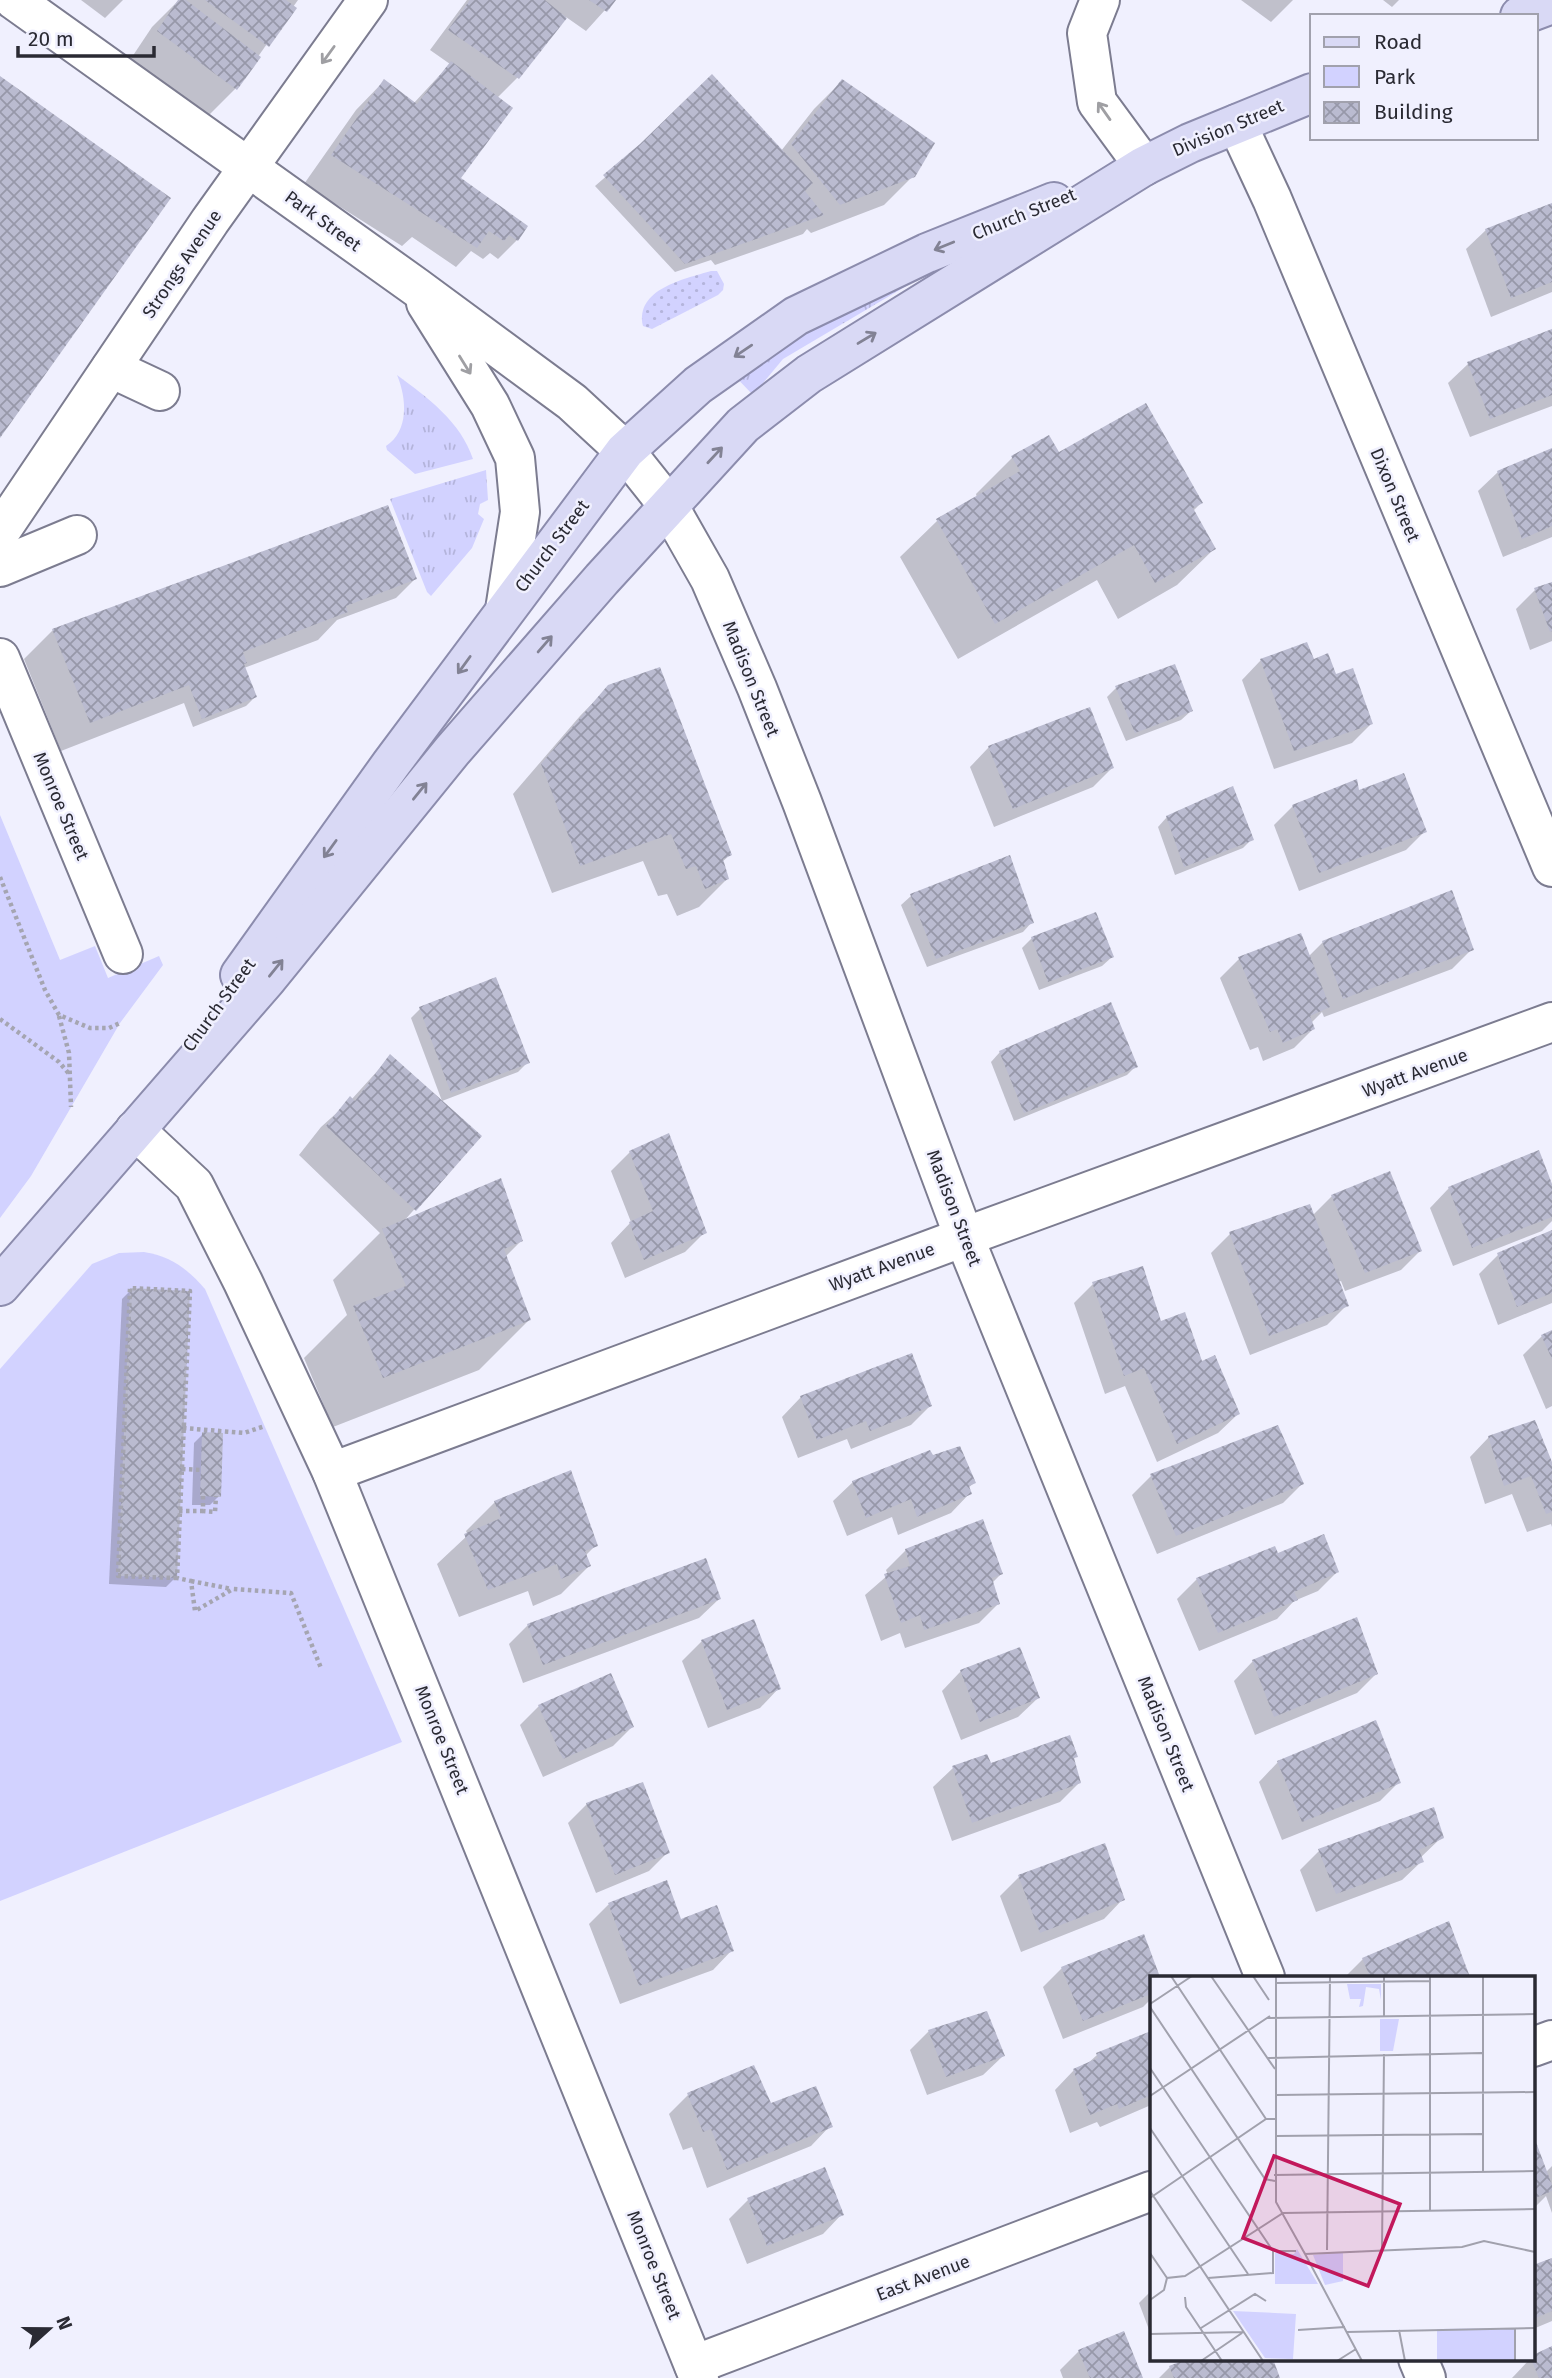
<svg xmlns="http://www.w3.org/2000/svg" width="1552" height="2378" font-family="'Fira Sans',sans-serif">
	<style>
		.grass { fill: url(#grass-tufts) }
		.park { fill: #d2d2ff }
		.garden { fill: url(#garden-dots) }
		.shadow { fill: #0003 }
		.building { fill: url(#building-cross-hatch) }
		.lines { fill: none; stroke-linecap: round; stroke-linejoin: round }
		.minor-casing { stroke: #7c7c90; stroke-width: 42 }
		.major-casing { stroke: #8c8cad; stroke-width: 42 }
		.path { stroke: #a5a5b1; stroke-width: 4.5; stroke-dasharray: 3.5 3.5; stroke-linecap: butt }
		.minor { stroke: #fff; stroke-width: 38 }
		.major { stroke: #d9d9f5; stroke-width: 38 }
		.oneway { stroke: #9f9fa3 }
		.oneway2 { stroke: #828294 }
		.labels { text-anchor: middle; stroke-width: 5; stroke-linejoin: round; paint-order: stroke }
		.street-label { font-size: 18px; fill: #2a2a33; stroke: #f0f0fe }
		.inset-road { fill: none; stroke: #a1a1ad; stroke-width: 2 }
		.view { fill: #c2185b; fill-opacity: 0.15; stroke: #c2185b; stroke-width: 3.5 }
		.inset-edge { fill: none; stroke: #2a2a33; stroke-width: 3.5 }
	</style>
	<defs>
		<pattern id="grass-tufts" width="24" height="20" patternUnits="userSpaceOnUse" patternTransform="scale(1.75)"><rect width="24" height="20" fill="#d2d2ff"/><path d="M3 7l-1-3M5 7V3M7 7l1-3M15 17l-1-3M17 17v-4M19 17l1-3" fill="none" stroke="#b4b4db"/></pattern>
		<pattern id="garden-dots" width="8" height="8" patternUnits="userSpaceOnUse" patternTransform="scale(1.75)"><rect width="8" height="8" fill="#d2d2ff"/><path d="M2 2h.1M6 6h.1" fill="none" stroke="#b4b4db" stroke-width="1.8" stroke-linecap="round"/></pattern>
		<pattern id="building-cross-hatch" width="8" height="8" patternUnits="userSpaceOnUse" patternTransform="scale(1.75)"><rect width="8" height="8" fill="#babbd0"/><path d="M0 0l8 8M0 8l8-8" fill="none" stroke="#9798a9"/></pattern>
	</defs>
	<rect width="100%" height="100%" fill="#f0f0fe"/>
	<g class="grass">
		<path d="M930 272 783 359 753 395 728 369Z"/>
		<path d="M397 375C427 397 461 422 473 459L415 474 387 450 386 446C409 431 407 399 397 375Z"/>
		<path d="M486 470 488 500 480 504 478 514 484 519 472 548 431 596 427 592 390 499Z"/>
	</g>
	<g class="park">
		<path d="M0 815 60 960 95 946 108 978 159 956 163 965 120 1023 31 1176 0 1218Z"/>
		<path d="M144 1252C170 1256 188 1269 205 1289L402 1742 0 1901V1369L92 1264 119 1253Z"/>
	</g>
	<path class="garden" d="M711 271H717L724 284 723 290 718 295 652 329 643 326C635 289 684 279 711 271Z"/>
	<g class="shadow">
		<path d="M81 0H123L105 18Z"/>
		<path d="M179 0H298L235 89 207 117 130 60 152 27Z"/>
		<path d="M467 0H614L586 31 566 17 517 78 497 98 459 179 517 240 498 259 490 253 483 259 471 251 456 267 412 237 402 246 304 184 356 110 384 81 413 104 450 64 430 50Z"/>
		<path d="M1241 0H1293L1271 22Z"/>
		<path d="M1383 0H1399L1392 7Z"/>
		<path d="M842 81 913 176 884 205 811 233 807 229 803 234 715 265 711 260 675 272 595 186 639 148 781 151 814 109Z"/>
		<path d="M1552 205V292L1491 317 1466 249 1486 230Z"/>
		<path d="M1552 330V406L1470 437 1448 383 1468 364Z"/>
		<path d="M1552 450V537L1503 557 1478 491 1498 472Z"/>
		<path d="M1058 454 1201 503 1193 511 1214 549 1177 585 1118 619 1097 580 958 659 900 557 937 521 977 498 976 494 1012 458Z"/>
		<path d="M415 579 396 598 337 620 318 640 244 668 255 697 246 706 193 727 184 703 61 751 24 659 53 630Z"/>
		<path d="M1552 583V641L1530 650 1516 609 1535 590Z"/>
		<path d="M1261 660 1313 661 1335 676 1371 724 1352 743 1274 769 1242 680Z"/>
		<path d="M609 686 730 855 722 862 727 879 699 907 677 916 667 894 658 896 643 861 552 893 513 794 580 716Z"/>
		<path d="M1116 688 1191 711 1181 720 1126 741 1107 697Z"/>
		<path d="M989 747 1112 768 1093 787 994 827 970 767Z"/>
		<path d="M1358 792 1425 831 1406 850 1299 891 1274 825 1293 806Z"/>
		<path d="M1167 817 1252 839 1243 848 1175 875 1158 827Z"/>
		<path d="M911 896 1032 922 1023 932 927 967 901 905Z"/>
		<path d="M1032 938 1112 957 1102 966 1039 990 1022 948Z"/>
		<path d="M1323 942 1472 949 1452 969 1324 1017 1322 1012 1311 1023 1313 1029 1294 1048 1263 1061 1258 1047 1250 1050 1220 978 1239 959 1308 957Z"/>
		<path d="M420 1009 527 1063 518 1072 442 1101 411 1018Z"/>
		<path d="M1000 1052 1136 1066 1127 1075 1014 1121 991 1062Z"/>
		<path d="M390 1057 480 1136 403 1222 521 1241 505 1257 529 1320 479 1370 333 1427 304 1358 347 1315 333 1280 380 1233 299 1155 321 1127 351 1100Z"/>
		<path d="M630 1152 704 1233 685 1252 625 1278 611 1243 631 1222 611 1171Z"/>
		<path d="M1449 1188 1552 1189V1221L1542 1231 1453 1266 1430 1208Z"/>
		<path d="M1332 1196 1420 1251 1401 1270 1345 1291 1341 1281 1338 1282 1347 1305 1327 1325 1250 1355 1211 1253 1230 1234 1312 1216Z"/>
		<path d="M1552 1232V1303L1498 1325 1479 1274 1498 1255Z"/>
		<path d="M1093 1284 1160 1323 1201 1363 1238 1414 1218 1433 1157 1462 1125 1386 1105 1394 1074 1303Z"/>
		<path d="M131 1290 175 1578 166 1587 109 1584 122 1299Z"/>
		<path d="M1552 1332V1406L1546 1409 1523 1355 1542 1336Z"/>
		<path d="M801 1397 930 1406 911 1425 851 1449 847 1439 798 1458 782 1417Z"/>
		<path d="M203 1434 219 1496 210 1505H192L194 1443Z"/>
		<path d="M1489 1437 1552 1464V1527L1551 1524 1527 1532 1512 1494 1485 1504 1470 1457Z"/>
		<path d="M932 1457 974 1483 968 1488 970 1493 951 1513 898 1535 892 1517 847 1536 833 1501 853 1482Z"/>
		<path d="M570 1472 596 1545 585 1556 589 1566 561 1594 533 1606 528 1591 459 1617 437 1564 468 1535 466 1531 495 1502Z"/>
		<path d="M1151 1476 1302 1484 1283 1503 1157 1554 1132 1495Z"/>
		<path d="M906 1550 1001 1574 992 1583 998 1604 979 1623 905 1648 900 1633 881 1641 865 1595 888 1575 886 1570Z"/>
		<path d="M1277 1556 1337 1572 1318 1591 1294 1601 1277 1619 1199 1651 1177 1599 1197 1579Z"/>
		<path d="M719 1599 699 1618 523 1683 509 1644 528 1625Z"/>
		<path d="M702 1641 779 1688 760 1708 708 1728 682 1661Z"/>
		<path d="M1253 1661 1376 1674 1357 1693 1255 1735 1234 1681Z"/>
		<path d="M961 1671 1038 1698 1018 1717 961 1740 942 1691Z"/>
		<path d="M539 1706 632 1727 613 1746 543 1777 520 1725Z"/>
		<path d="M986 1756 990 1765 1076 1756 1073 1760 1079 1783 1060 1802 952 1841 933 1787 953 1768Z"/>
		<path d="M1278 1762 1399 1782 1380 1801 1282 1840 1259 1782Z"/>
		<path d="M587 1804 668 1852 649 1871 596 1893 568 1823Z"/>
		<path d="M1442 1837 1420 1858 1422 1861 1402 1880 1316 1912 1300 1870 1319 1851Z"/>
		<path d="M1019 1877 1123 1899 1104 1919 1021 1952 1000 1896Z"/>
		<path d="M666 1882 680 1921 732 1950 713 1970 620 2004 589 1924 608 1905Z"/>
		<path d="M1448 1924 1469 1977H1345L1363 1959Z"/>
		<path d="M1143 1936 1159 1977H1151V1999L1143 2007 1063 2039 1043 1987 1062 1968Z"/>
		<path d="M929 2031 1003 2056 983 2075 927 2095 910 2050Z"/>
		<path d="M1151 2033V2105L1100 2127 1097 2122 1070 2133 1055 2090 1074 2070 1086 2065 1097 2055Z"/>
		<path d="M688 2095 770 2106 830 2126 811 2146 707 2188 692 2147 683 2150 669 2114Z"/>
		<path d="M1533 2139 1545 2173 1552 2166V2213L1546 2196 1533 2209Z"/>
		<path d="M748 2200 842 2214 823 2234 747 2264 729 2219Z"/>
		<path d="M1552 2260V2321L1533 2329V2267Z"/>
		<path d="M1151 2291V2335L1139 2303Z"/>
		<path d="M1552 2348V2378H1512L1530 2359Z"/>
		<path d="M1079 2351 1141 2378H1063L1060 2370Z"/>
		<path d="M1192 2359H1271L1279 2378H1159L1170 2367Z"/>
	</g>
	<g class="building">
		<path d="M178 0H186L261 57 237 90 157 31Z"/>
		<path d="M205 0H286L297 8 269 47Z"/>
		<path d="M470 0H545L567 18 519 79 448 30Z"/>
		<path d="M589 0H616L607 12Z"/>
		<path d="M451 61 513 108 461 178 528 226 518 241 509 235 504 241 489 231 477 248 331 155 384 79 417 104Z"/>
		<path d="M712 74 813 183 805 191 824 215 685 264 603 175 640 144Z"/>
		<path d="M0 76 171 198 0 438Z"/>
		<path d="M842 79 935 143 915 177 840 205 791 144Z"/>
		<path d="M1552 203V282L1511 298 1485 229Z"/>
		<path d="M1552 329V395L1490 419 1467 362Z"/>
		<path d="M1146 403 1203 503 1193 508 1216 549 1155 583 1134 545 995 624 936 519 1020 471 1011 456 1049 435 1059 452Z"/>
		<path d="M1552 448V526L1522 539 1497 471Z"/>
		<path d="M388 505 417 579 346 606 348 612 243 652 247 663 244 664 257 697 202 719 189 685 90 723 52 629Z"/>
		<path d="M1552 582V631L1550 632 1534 588Z"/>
		<path d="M1307 642 1314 659 1328 653 1336 674 1353 668 1373 724 1294 751 1260 659Z"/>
		<path d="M1175 664 1193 711 1135 733 1115 686Z"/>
		<path d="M660 667 732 855 723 859 729 879 705 889 696 866 686 869 671 834 580 866 541 764 608 685Z"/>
		<path d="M1090 707 1114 768 1013 809 988 746Z"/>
		<path d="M1404 773 1427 832 1319 873 1292 805 1357 779 1359 790Z"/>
		<path d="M1233 786 1254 840 1184 867 1166 816Z"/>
		<path d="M1010 855 1034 923 936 959 910 894Z"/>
		<path d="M1452 890 1474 950 1343 999 1322 941Z"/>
		<path d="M1096 912 1114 957 1048 982 1031 937Z"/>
		<path d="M1301 933 1330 1007 1310 1016 1315 1029 1283 1043 1277 1029 1270 1032 1238 957Z"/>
		<path d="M496 977 530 1063 451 1093 419 1007Z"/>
		<path d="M1111 1002 1138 1067 1024 1113 999 1051Z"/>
		<path d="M390 1054 482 1136 416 1211 326 1126 350 1096 355 1101Z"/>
		<path d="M669 1133 707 1233 644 1260 629 1222 653 1211 629 1151Z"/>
		<path d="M1539 1150 1552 1184V1217L1472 1248 1448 1187Z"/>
		<path d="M1390 1171 1422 1251 1365 1273 1331 1195Z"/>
		<path d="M501 1178 523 1241 504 1249 531 1320 383 1378 353 1306 406 1286 382 1229Z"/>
		<path d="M1310 1204 1349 1306 1269 1336 1229 1232Z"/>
		<path d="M1552 1230V1293L1517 1307 1497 1253Z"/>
		<path d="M1143 1266 1161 1321 1185 1312 1202 1361 1215 1355 1240 1414 1177 1444 1144 1368 1124 1376 1092 1282Z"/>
		<path d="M130 1288 190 1291 177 1578 118 1576Z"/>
		<path d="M1552 1330V1359L1541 1335Z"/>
		<path d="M912 1353 932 1406 870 1431 866 1421 817 1440 800 1396Z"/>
		<path d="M1535 1420 1552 1462V1512L1546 1514 1531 1476 1504 1486 1488 1436Z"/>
		<path d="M1278 1425 1304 1484 1176 1536 1150 1474Z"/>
		<path d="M202 1432 223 1433 221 1497 200 1496Z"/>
		<path d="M960 1446 976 1483 969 1486 972 1494 917 1517 911 1499 866 1518 852 1481 930 1450 933 1455Z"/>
		<path d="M571 1470 598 1546 585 1551 591 1566 561 1579 557 1564 488 1590 464 1534 501 1518 494 1501Z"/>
		<path d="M983 1519 1003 1574 992 1578 1000 1604 924 1630 920 1615 901 1623 884 1574 910 1566 905 1549Z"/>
		<path d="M1324 1534 1339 1572 1294 1592 1298 1600 1218 1633 1196 1578 1275 1546 1278 1553Z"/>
		<path d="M706 1558 721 1599 543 1665 527 1624Z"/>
		<path d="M1357 1617 1378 1674 1274 1717 1252 1660Z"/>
		<path d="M754 1619 781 1689 727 1710 701 1640Z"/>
		<path d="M1020 1647 1040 1698 980 1722 960 1670Z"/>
		<path d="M611 1673 634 1727 563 1759 538 1705Z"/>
		<path d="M1376 1720 1401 1783 1302 1822 1277 1761Z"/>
		<path d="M1070 1735 1078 1757 1074 1758 1081 1783 972 1823 952 1766 987 1754 991 1763Z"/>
		<path d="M643 1782 670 1853 615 1875 586 1803Z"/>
		<path d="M1434 1807 1444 1838 1419 1850 1424 1862 1336 1894 1318 1849Z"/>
		<path d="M1105 1843 1125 1900 1040 1933 1018 1875Z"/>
		<path d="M667 1880 681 1919 717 1905 734 1951 639 1986 608 1903Z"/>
		<path d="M1449 1921 1470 1977H1370L1362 1958Z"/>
		<path d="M1144 1934 1160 1977H1151V1994L1083 2021 1061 1967Z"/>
		<path d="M987 2011 1005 2056 946 2077 928 2030Z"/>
		<path d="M1151 2031V2095L1119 2109 1117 2104 1090 2115 1073 2069 1098 2058 1096 2053Z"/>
		<path d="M754 2065 771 2103 816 2086 833 2127 727 2170 711 2129 703 2132 687 2093Z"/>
		<path d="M1533 2134 1552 2185V2191L1533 2199Z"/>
		<path d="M825 2167 844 2215 767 2246 747 2198Z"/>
		<path d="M1552 2258V2311L1533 2319V2265Z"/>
		<path d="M1124 2331 1143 2378H1090L1078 2350Z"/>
		<path d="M1552 2346V2378H1539L1531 2359 1533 2355Z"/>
		<path d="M1187 2359H1273L1280 2378H1174L1169 2366Z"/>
	</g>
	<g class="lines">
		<defs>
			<g id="minor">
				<path d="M14 0 416 287 572 402 625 451 668 505 710 579 757 688 802 802 964 1237 1265 1977"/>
				<path d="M1100 0 1087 33 1097 102 1144 166"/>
				<path d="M1237 124 1272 199 1552 867"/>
				<path d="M426 303 490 405 515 458 520 512 505 610"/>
				<path d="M111 368 160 391"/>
				<path d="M0 532 210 221 368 0"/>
				<path d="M0 567 77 535"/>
				<path d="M0 658 123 954"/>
				<path d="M135 1130 194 1185 243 1282 332 1472 699 2378"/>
				<path d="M332 1472 964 1237 1552 1022"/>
				<path d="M1533 2047 1552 2040"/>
				<path d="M1418 2359 1426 2378"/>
				<path d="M694 2365 1151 2191"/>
			</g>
			<g id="major">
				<path d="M1520 16 1552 4"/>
				<path d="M240 975 391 764 625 451 698 385 796 316 927 253 1054 202"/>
				<path d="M0 1286 266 980 452 751 602 579 743 425 809 374 1144 166 1190 143 1312 93"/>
			</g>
		</defs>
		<use href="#minor" class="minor-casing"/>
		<use href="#major" class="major-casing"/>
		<g class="path">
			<path d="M0 877 45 990 59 1015 90 1028H109L120 1023"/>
			<path d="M59 1016 69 1053 71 1107"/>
			<path d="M0 1019 59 1062 70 1075"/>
			<path d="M183 1428 244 1433 265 1426"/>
			<path d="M182 1469 202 1470"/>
			<path d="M203 1496V1511L215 1512 216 1496"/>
			<path d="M179 1511H203"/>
			<path d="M177 1578 118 1576 130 1288 190 1291 177 1578 191 1581 195 1611 233 1589 291 1593 321 1668"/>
			<path d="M191 1581 232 1589"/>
		</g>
		<use href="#minor" class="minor"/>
		<use href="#major" class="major"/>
	</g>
	<defs><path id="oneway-shaft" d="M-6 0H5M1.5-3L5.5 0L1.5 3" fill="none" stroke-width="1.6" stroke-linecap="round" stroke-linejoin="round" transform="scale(1.75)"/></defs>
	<g class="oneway">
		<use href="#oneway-shaft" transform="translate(328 55) rotate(126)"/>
		<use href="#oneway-shaft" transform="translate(1104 111) rotate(-125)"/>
		<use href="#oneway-shaft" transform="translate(465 365) rotate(58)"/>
	</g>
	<g class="oneway2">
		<use href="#oneway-shaft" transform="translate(944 246) rotate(158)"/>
		<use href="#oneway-shaft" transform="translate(867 338) rotate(-31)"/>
		<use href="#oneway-shaft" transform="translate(743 351) rotate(146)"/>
		<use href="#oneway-shaft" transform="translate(715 455) rotate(-47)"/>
		<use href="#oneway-shaft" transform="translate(545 644) rotate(-49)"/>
		<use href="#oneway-shaft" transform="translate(464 665) rotate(126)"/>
		<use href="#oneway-shaft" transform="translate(420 791) rotate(-51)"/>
		<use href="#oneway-shaft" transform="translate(330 849) rotate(126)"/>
		<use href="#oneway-shaft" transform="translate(276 968) rotate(-51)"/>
	</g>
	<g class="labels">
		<g class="street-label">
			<text transform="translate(1228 128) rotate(-23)" y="6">Division Street</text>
			<text transform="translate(1024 214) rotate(-22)" y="6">Church Street</text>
			<text transform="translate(323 221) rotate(36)" y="6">Park Street</text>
			<text transform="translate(182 264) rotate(-56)" y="6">Strongs Avenue</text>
			<text transform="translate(1395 495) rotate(67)" y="6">Dixon Street</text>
			<text transform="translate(552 546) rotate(-53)" y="6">Church Street</text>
			<text transform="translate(751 679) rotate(68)" y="6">Madison Street</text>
			<text transform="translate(61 806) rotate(67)" y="6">Monroe Street</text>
			<text transform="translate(219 1005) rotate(-54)" y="6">Church Street</text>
			<text transform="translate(1415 1073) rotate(-20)" y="6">Wyatt Avenue</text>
			<text transform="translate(954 1208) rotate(69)" y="6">Madison Street</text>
			<text transform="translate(882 1267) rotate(-20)" y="6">Wyatt Avenue</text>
			<text transform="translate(1166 1734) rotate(68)" y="6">Madison Street</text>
			<text transform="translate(442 1740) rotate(68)" y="6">Monroe Street</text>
			<text transform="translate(654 2265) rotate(68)" y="6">Monroe Street</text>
			<text transform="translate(923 2278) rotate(-21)" y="6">East Avenue</text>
		</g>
	</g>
	<g transform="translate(1150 1976)">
		<rect width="385" height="385" fill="#f0f0fe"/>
		<path d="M197 8H231V24L229 13 216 11 213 30 209 31 211 23H200ZM230 43H249L243 75H230Z" fill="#d2d2ff"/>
		<path d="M83 335 146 338 143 383 115 382ZM365 352V385H287V353Z" fill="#d2d2ff"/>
		<path d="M147 273 168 308H125V277L144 278ZM193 276V305L175 309 163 279Z" fill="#d2d2ff"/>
		<path class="inset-road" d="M21 0 116 143M61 0 125 93M103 0 119 24M126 0V226L155 278M234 0V41M126 7 280 5M0 28 42 0M0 31 115 203 125 205M117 42 385 38M117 82 332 77M0 92 123 275M126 119 385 116M0 120 120 40M0 152 98 298M125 160 332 158M333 195V0M124 199 385 195M0 215 113 385M0 222 116 143H125M280 234V0M232 273 234 78M177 274 180 0M123 275H146M154 276 212 385M0 277 17 302M155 278 312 271 334 265 385 276M58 302 123 297V275M35 321 36 331 72 385M0 324 14 314 17 302 35 300 133 237 385 233M51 352 105 318 116 325M365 352V385M148 354 195 351M249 354 255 385M197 356 385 352M0 358 94 356M51 385 92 357M187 385 206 373"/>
		<path class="view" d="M124 180 250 228 218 310 93 262Z"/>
		<rect width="385" height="385" class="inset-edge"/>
	</g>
	<rect x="1310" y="14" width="228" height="126" fill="#f0f0fe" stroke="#a1a1ad" stroke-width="2"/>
	<rect x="1324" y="37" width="35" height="10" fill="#d9d9f5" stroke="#a1a1ad" stroke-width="2"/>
	<text x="1374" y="49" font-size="21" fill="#2a2a33">Road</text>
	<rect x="1324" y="66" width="35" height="21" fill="#d2d2ff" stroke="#a1a1ad" stroke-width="2"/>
	<text x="1374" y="84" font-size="21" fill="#2a2a33">Park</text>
	<rect x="1324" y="102" width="35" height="21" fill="url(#building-cross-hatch)" stroke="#a1a1ad" stroke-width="2"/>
	<text x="1374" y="119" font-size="21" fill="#2a2a33">Building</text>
	<g transform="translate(49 2329) rotate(69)" stroke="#f0f0fe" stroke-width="5" paint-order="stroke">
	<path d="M0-5L12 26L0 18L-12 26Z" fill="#2a2a33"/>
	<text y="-10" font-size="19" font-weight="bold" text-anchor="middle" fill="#2a2a33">N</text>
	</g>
	<path d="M18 46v10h136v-10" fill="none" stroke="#2a2a33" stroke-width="3.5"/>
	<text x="28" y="46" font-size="21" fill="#2a2a33" stroke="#f0f0fe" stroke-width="5" paint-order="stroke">20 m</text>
</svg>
